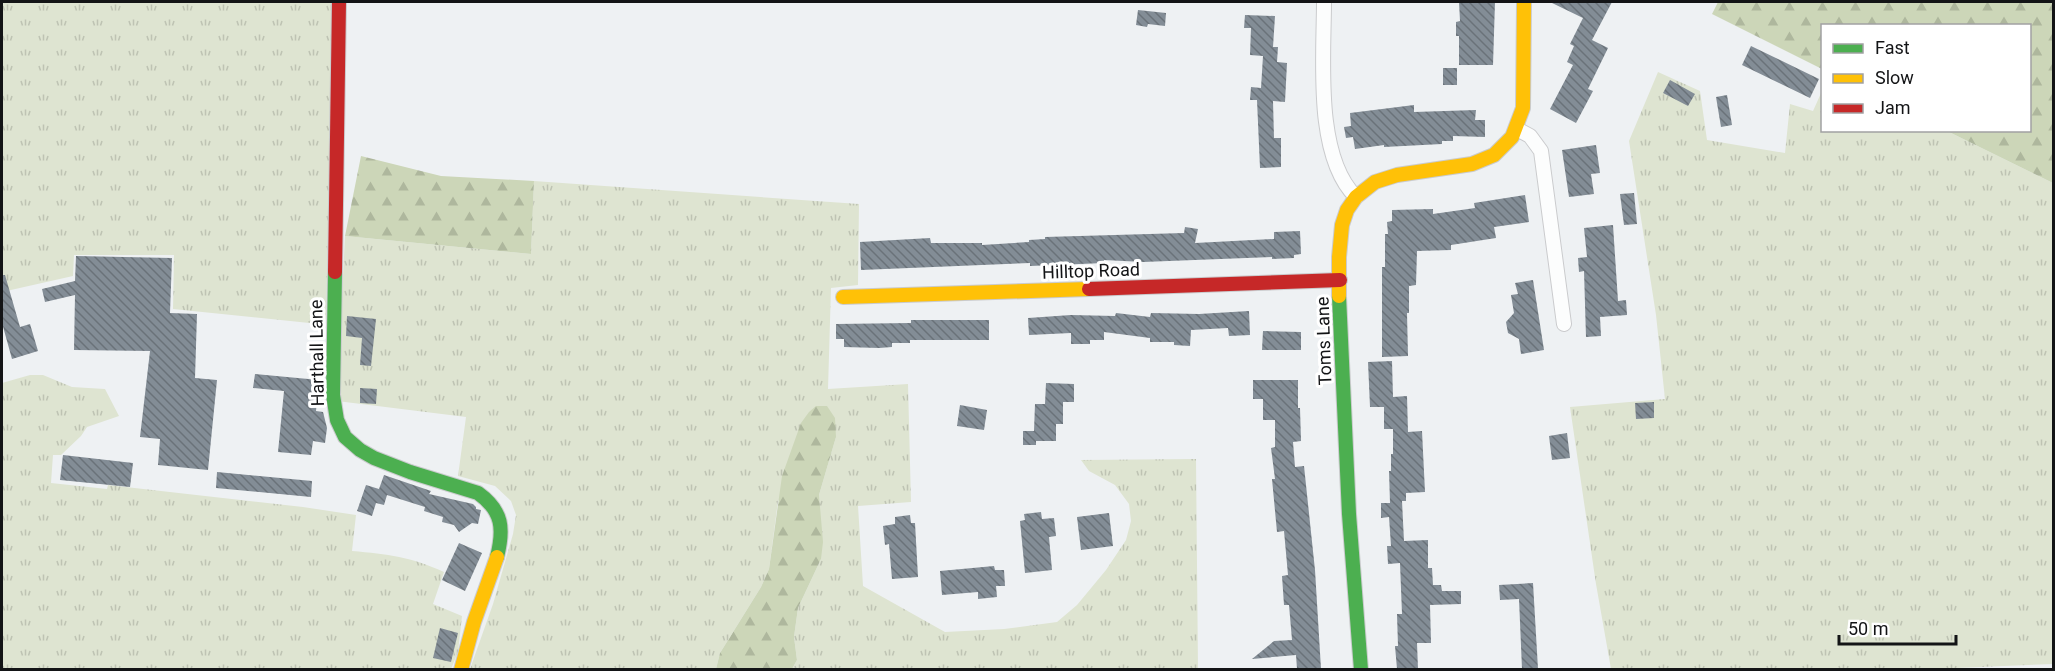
<svg xmlns="http://www.w3.org/2000/svg" width="2055" height="671" font-family="Roboto,sans-serif">
	<style>
		.grass { fill: url(#grass-tufts) }
		.forest { fill: url(#forest-firs) }
		.building { fill: url(#building-back-hatch) }
		.lines { fill: none; stroke-linecap: round; stroke-linejoin: round }
		.street-casing { stroke: #cacbcd; stroke-width: 16 }
		.fast-casing { stroke: #cacbcd; stroke-width: 16 }
		.slow-casing { stroke: #cacbcd; stroke-width: 16 }
		.jam-casing { stroke: #cacbcd; stroke-width: 16 }
		.street { stroke: #fcfdfd; stroke-width: 14 }
		.fast { stroke: #4caf50; stroke-width: 14 }
		.slow { stroke: #ffc107; stroke-width: 14 }
		.jam { stroke: #c62828; stroke-width: 14 }
		.labels { text-anchor: middle; stroke-width: 6; stroke-linejoin: round; paint-order: stroke }
		.street-label { font-size: 18px; fill: #131416; stroke: #fff }
	</style>
	<defs>
		<pattern id="grass-tufts" width="24" height="20" patternUnits="userSpaceOnUse" patternTransform="scale(1.5)"><rect width="24" height="20" fill="#dee4d1"/><path d="M3 7l-1-3M5 7V3M7 7l1-3M15 17l-1-3M17 17v-4M19 17l1-3" fill="none" stroke="#bec3b3"/></pattern>
		<pattern id="forest-firs" width="22" height="20" patternUnits="userSpaceOnUse" patternTransform="scale(1.5)"><rect width="22" height="20" fill="#ccd6b8"/><path d="M5 1l3.5 6h-7zM16 11l3.5 6h-7z" fill="#aeb79d"/></pattern>
		<pattern id="building-back-hatch" width="6" height="6" patternUnits="userSpaceOnUse" patternTransform="scale(1.5)"><rect width="6" height="6" fill="#838d96"/><path d="M-1 5l2 2M0 0l6 6M5-1l2 2" fill="none" stroke="#6a7279"/></pattern>
	</defs>
	<rect width="100%" height="100%" fill="#eef1f3"/>
	<g class="grass">
		<path d="M2 2H333L326 319 319 324 173 309 174 255H74L73 276 2 292Z"/>
		<path d="M1658 72 1700 91 1707 140 1785 153 1790 104 1813 111 1822 91V130L1947 131 2053 183V664L1908 670 1611 669 1596 584 1570 407 1665 399 1656 315 1629 141Z"/>
		<path d="M534 181 859 204 858 285 831 288 828 389 908 384 911 502 858 506 863 586 945 632 1004 629 1057 622 1077 605 1106 570 1126 540 1131 521 1129 504 1115 485 1089 471 1081 460 1196 459 1198 669H792L797 660 794 637 798 608 821 559 819 495 836 437 778 501 769 569 761 587 720 653 716 669H470L493 604 513 534 516 515 511 501 495 486 458 476 466 417 337 401 345 236 531 254Z"/>
		<path d="M30 375H43L72 387 105 389 119 416 87 427 81 436 61 455H53L51 483 107 489 108 485 303 507 356 515 352 551C388 554 411 557 444 572L433 604 462 616 458 652 451 669 2 670V383Z"/>
	</g>
	<g class="forest">
		<path d="M1718 2H2053V183L1947 131 2030 130V26H1822V69L1712 14Z"/>
		<path d="M361 156 441 176 534 181 531 254 345 236Z"/>
		<path d="M816 406H827L835 418 836 437 819 495 823 542 821 559 798 608 794 637 797 660 792 669H716L720 653 761 587 769 569 782 476 801 423 809 412Z"/>
	</g>
	<g class="building">
		<path d="M1459 2H1495L1493 65H1459V36H1456V22L1460 21Z"/>
		<path d="M1550 2H1612L1592 40 1608 48 1588 89 1593 91 1576 123 1550 109 1573 65 1567 62 1574 46 1570 44 1583 18Z"/>
		<path d="M1138 10 1166 13 1165 26 1148 24 1147 27 1136 25Z"/>
		<path d="M1245 15 1275 16 1273 47H1278L1277 62 1287 63 1285 102 1273 101 1274 138H1281V167L1260 168 1257 100H1250L1251 87 1261 88 1263 56 1250 55 1251 28H1244Z"/>
		<path d="M1751 46 1819 79 1810 98 1742 65Z"/>
		<rect x="1443" y="68" width="14" height="17"/>
		<path d="M1670 80 1695 94 1688 106 1663 93Z"/>
		<path d="M1727 95 1732 125 1721 127 1716 97Z"/>
		<path d="M1414 105V112L1476 110 1475 120H1485V137L1453 136V141H1442V144L1384 147V145L1355 149 1353 137 1346 138 1344 127 1351 126 1350 113Z"/>
		<path d="M1596 145 1600 173 1591 174 1594 194 1569 197 1562 150Z"/>
		<path d="M1634 193 1637 224 1624 225 1620 194Z"/>
		<path d="M1525 195 1529 222 1494 227 1496 238 1451 245V250L1417 251 1416 285 1409 286V313H1407L1408 356 1382 357V267H1385V234H1388L1387 222 1392 221V210L1433 209V214L1475 208 1474 203Z"/>
		<path d="M1613 225 1618 301 1626 300 1627 315 1600 317 1601 336 1586 337 1584 271 1579 272 1578 258 1587 257 1584 228Z"/>
		<path d="M1185 227 1198 229 1195 243 1274 239V232L1300 231 1301 254 1294 255V258L1272 259V257L1143 262 1104 260V263L1030 266V263L861 270 860 242 930 238 931 243H982V245L1029 242V240L1045 239V237L1184 233Z"/>
		<path d="M76 256 172 258 170 313 197 314 195 378 217 380 208 470 158 465 160 439 140 437 150 351 74 350 75 295 45 302 42 289 75 281Z"/>
		<path d="M2 275H5L20 327 30 324 38 351 12 359 2 323Z"/>
		<path d="M1533 280 1544 350 1521 354 1519 339 1508 333 1506 322 1514 313 1511 295 1518 294 1515 283Z"/>
		<path d="M1249 311 1250 335 1229 336 1228 328 1191 330 1190 346 1174 345V342H1150V338L1104 332V340H1090V344H1071V333L1029 335 1028 318 1071 315 1115 316 1116 313 1150 317 1151 313 1199 314Z"/>
		<path d="M347 316 376 319 371 366 360 365 362 338 346 336Z"/>
		<path d="M911 320H989V340H910V343H892V347L879 348 844 347V339H836V324L911 323Z"/>
		<path d="M1263 331 1301 332V350H1262Z"/>
		<path d="M1392 361 1393 397 1407 396 1408 432 1422 431 1425 492 1406 493V501H1402L1404 541 1428 540V568H1432L1433 585H1441L1442 591H1461V604L1430 605 1431 643H1417L1418 669H1397L1395 646H1398L1397 614H1402L1400 563 1388 564 1387 546H1391L1389 517 1381 518V503H1390L1389 471H1391V454H1393V429H1384V407H1370L1368 362Z"/>
		<path d="M255 374 319 380 316 411 323 412 327 428 325 443 313 441 311 455 278 452 284 391 253 388Z"/>
		<path d="M1253 380H1298V408H1300L1301 441 1293 442 1295 467 1304 466 1315 570 1321 669H1297L1296 655 1252 659 1274 641 1292 640 1289 605H1284L1282 576 1288 575 1284 531 1277 532 1272 479H1275L1271 448 1275 447V420H1263V399H1253Z"/>
		<path d="M1046 383 1074 384V402H1063V424H1056V441H1036V445H1023V431H1034L1035 404H1045Z"/>
		<path d="M360 388 377 389 376 404 360 403Z"/>
		<path d="M1654 402V418L1636 419 1635 403Z"/>
		<path d="M960 405 987 410 984 430 957 426Z"/>
		<path d="M1567 433 1570 458 1552 460 1549 436Z"/>
		<path d="M63 455 133 463 130 487 60 480Z"/>
		<path d="M217 472 312 481 311 497 216 488Z"/>
		<path d="M384 475 431 491 429 494 473 504 476 507V509L481 510 478 524 472 523 459 532 454 525 442 522 443 517 424 511 425 507 387 495 384 505 376 503 372 516 357 511 366 485 379 489Z"/>
		<path d="M1041 512 1042 519 1054 518 1056 536 1049 537 1052 570 1025 573 1020 521 1025 520 1024 514Z"/>
		<path d="M1109 513 1113 546 1081 550 1077 517Z"/>
		<path d="M910 515 911 523H915L918 577 892 579 889 544 885 545 883 526 895 524V517Z"/>
		<path d="M459 543 482 553 465 591 442 580Z"/>
		<path d="M994 566 995 570H1004L1005 586H996L997 597 978 599V592L942 595 940 571Z"/>
		<path d="M1533 583 1538 669H1522L1519 599 1500 600 1499 585Z"/>
		<path d="M440 628 458 633 451 662 433 658Z"/>
	</g>
	<g class="lines">
		<defs>
			<g id="street">
				<path d="M1324 2C1324 56 1314 156 1356 197"/>
				<path d="M1517 129 1530 136 1541 151 1564 324"/>
			</g>
			<g id="fast">
				<path d="M335 272 333 395 337 420 345 437 360 450 374 458 410 472 478 493C503 511 504 529 497 557"/>
				<path d="M1339 296 1349 514 1361 670"/>
			</g>
			<g id="slow">
				<path d="M1339 296V257L1342 225 1347 210 1356 197 1375 182 1397 175 1472 164 1494 155 1512 137 1523 108 1524 2"/>
				<path d="M843 297 1089 289"/>
				<path d="M461 670 474 622 497 557"/>
			</g>
			<g id="jam">
				<path d="M335 272 339 2"/>
				<path d="M1089 289 1340 280"/>
			</g>
		</defs>
		<use href="#street" class="street-casing"/>
		<use href="#fast" class="fast-casing"/>
		<use href="#slow" class="slow-casing"/>
		<use href="#jam" class="jam-casing"/>
		<use href="#street" class="street"/>
		<use href="#fast" class="fast"/>
		<use href="#slow" class="slow"/>
		<use href="#jam" class="jam"/>
	</g>
	<g class="labels">
		<g class="street-label">
			<text transform="translate(1091 271) rotate(-2)" y="6">Hilltop Road</text>
			<text transform="translate(1324 341) rotate(-92)" y="6">Toms Lane</text>
			<text transform="translate(317 353) rotate(-91)" y="6">Harthall Lane</text>
		</g>
	</g>
	<rect width="2055" height="671" fill="none" stroke="#131416" stroke-width="6"/>
	<rect x="1821" y="24" width="210" height="108" fill="#ffffff" stroke="#a1a1a2" stroke-width="1.5"/>
	<rect x="1833" y="44" width="30" height="9" fill="#4caf50" stroke="#a1a1a2" stroke-width="1.5"/>
	<text x="1875" y="54" font-size="18" fill="#131416">Fast</text>
	<rect x="1833" y="74" width="30" height="9" fill="#ffc107" stroke="#a1a1a2" stroke-width="1.5"/>
	<text x="1875" y="84" font-size="18" fill="#131416">Slow</text>
	<rect x="1833" y="104" width="30" height="9" fill="#c62828" stroke="#a1a1a2" stroke-width="1.5"/>
	<text x="1875" y="114" font-size="18" fill="#131416">Jam</text>
	<path d="M1839 635v9h117v-9" fill="none" stroke="#131416" stroke-width="3"/>
	<text x="1848" y="635" font-size="18" fill="#131416" stroke="#ffffff" stroke-width="4.5" paint-order="stroke">50 m</text>
</svg>
